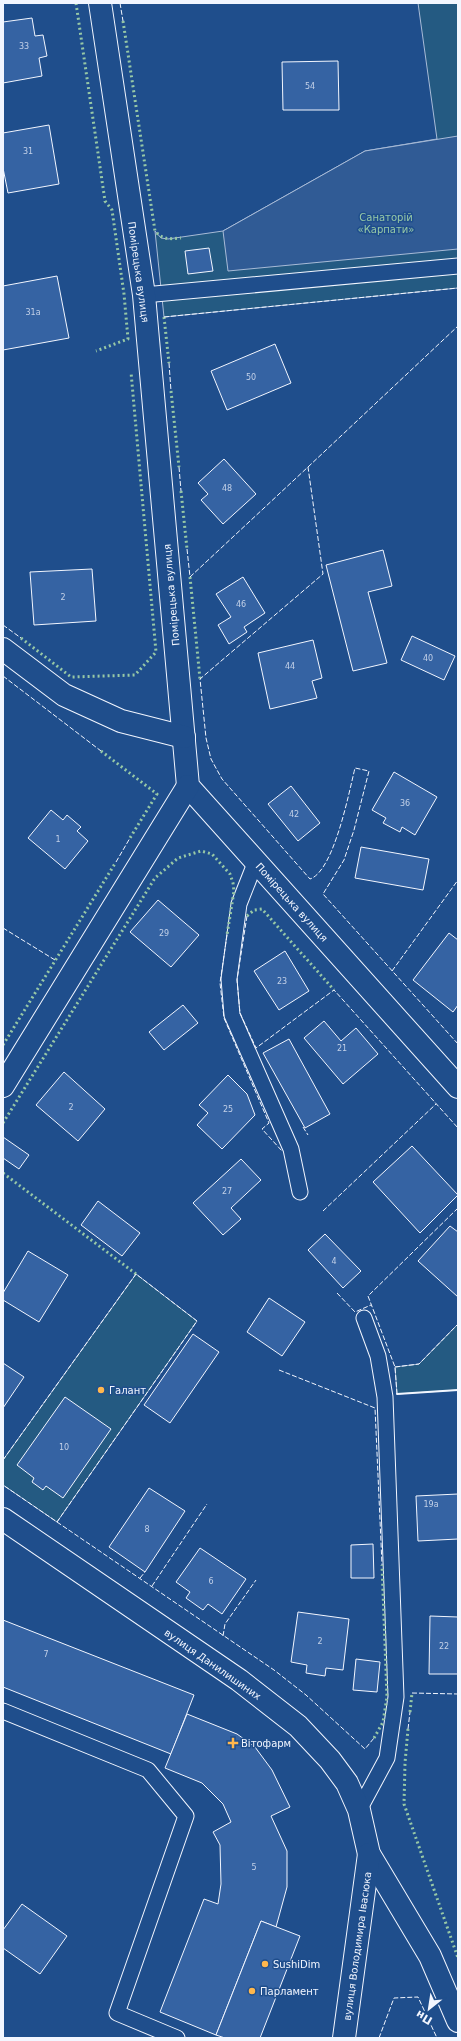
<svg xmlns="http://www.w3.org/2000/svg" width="461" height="2041" font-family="'DejaVu Sans',sans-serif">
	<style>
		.green { fill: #245a82; stroke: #a8bbd7 }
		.parking { fill: #305b95; stroke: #a8bbd7 }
		.building { fill: #3563a3; stroke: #f2f6ff }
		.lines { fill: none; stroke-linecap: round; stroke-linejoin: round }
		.lane-casing { stroke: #f2f6ff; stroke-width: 17 }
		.street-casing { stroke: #f2f6ff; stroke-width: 24 }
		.lane { stroke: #1f4e8c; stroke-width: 15 }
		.street { stroke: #1f4e8c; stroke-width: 22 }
		.hedge { stroke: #97c8a6; stroke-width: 3; stroke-dasharray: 2 3; stroke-linecap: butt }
		.fence { stroke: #f2f6ff; stroke-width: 1; stroke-dasharray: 5 2; stroke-linecap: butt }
		.wall { stroke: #f2f6ff; stroke-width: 2 }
		.poi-dot { fill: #ffb74d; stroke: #1f4e8c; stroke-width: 1.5 }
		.labels { text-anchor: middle; stroke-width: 3; stroke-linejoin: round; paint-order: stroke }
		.number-label { font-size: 8px; fill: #c3d1e8 }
		.park-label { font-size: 10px; fill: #97c8a6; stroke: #1f4e8c }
		.street-label { font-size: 10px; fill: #f2f6ff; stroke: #1f4e8c }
		.poi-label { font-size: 10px; fill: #f2f6ff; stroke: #1f4e8c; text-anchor: start }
	</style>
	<rect width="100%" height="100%" fill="#1f4e8c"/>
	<g class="green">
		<path d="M418 3H458V288L164 317 155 231 161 238 168 239 223 231 365 151 437 139Z"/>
		<path d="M136 1274 197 1321 57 1522 3 1485V1460Z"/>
		<path d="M458 1324V1390L397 1394 395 1367 419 1364Z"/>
	</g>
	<path class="parking" d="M458 136V249L228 271 223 231 365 151Z"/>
	<g class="building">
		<path d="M32 18 35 36 43 35 47 56 39 58 42 76 3 83V22Z"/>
		<path d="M338 61 339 110H283L282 62Z"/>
		<path d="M49 125 59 184 8 193 3 168V133Z"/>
		<path d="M209 248 213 271 188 274 185 251Z"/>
		<path d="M57 276 69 338 3 350V286Z"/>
		<path d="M275 344 291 383 227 410 211 371Z"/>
		<path d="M224 459 256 494 223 524 201 500 208 494 198 483Z"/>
		<path d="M383 550 392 586 368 592 387 663 353 671 326 565Z"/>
		<path d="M92 569 96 621 34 625 30 572Z"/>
		<path d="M243 577 265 613 244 627 247 632 229 644 218 625 231 617 216 594Z"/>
		<path d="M412 636 455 656 444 680 401 660Z"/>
		<path d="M313 640 322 678 312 681 317 698 270 709 258 653Z"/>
		<path d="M394 772 437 797 415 835 402 827 400 832 383 823 386 818 372 810Z"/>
		<path d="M291 786 320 823 298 841 268 804Z"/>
		<path d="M51 810 63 820 67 815 81 827 77 831 88 841 65 869 28 838Z"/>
		<path d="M361 847 429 859 423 890 355 878Z"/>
		<path d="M158 900 199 935 171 967 130 932Z"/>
		<path d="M449 933 458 940V1005L453 1012 413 980Z"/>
		<path d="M285 951 309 991 279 1010 254 971Z"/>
		<path d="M183 1005 198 1023 164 1050 149 1032Z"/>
		<path d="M324 1021 341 1041 356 1028 378 1054 343 1084 304 1038Z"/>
		<path d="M289 1039 330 1114 305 1128 263 1053Z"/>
		<path d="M64 1072 105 1109 78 1141 36 1105Z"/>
		<path d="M228 1075 247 1094 255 1115 222 1149 197 1125 208 1113 199 1105Z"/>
		<path d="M3 1137 29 1155 19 1169 3 1158Z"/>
		<path d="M412 1146 458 1195 420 1233 373 1182Z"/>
		<path d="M241 1159 261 1180 231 1208 241 1219 223 1235 193 1203Z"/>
		<path d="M98 1201 140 1233 122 1256 81 1225Z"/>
		<path d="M450 1226 458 1232V1297L418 1261Z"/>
		<path d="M325 1234 361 1271 343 1288 308 1250Z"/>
		<path d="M28 1251 68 1275 39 1322 3 1300V1293Z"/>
		<path d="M269 1298 305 1322 282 1356 247 1332Z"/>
		<path d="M193 1334 219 1352 170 1423 144 1405Z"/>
		<path d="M3 1363 24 1377 3 1408Z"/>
		<path d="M65 1397 111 1429 63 1498 46 1486 43 1490 32 1482 34 1478 17 1465Z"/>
		<path d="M149 1488 185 1511 145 1572 109 1547Z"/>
		<path d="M458 1494V1539L418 1541 416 1496Z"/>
		<path d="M373 1544 374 1578H351V1545Z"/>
		<path d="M200 1548 246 1579 222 1614 208 1604 203 1610 186 1598 190 1592 176 1582Z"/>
		<path d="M298 1612 349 1619 343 1670 326 1668 325 1676 306 1673 307 1665 291 1662Z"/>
		<path d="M430 1616 458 1617V1674H429Z"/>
		<path d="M3 1620 194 1695 171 1754 3 1687Z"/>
		<path d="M356 1659 380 1662 377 1692 353 1690Z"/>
		<path d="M187 1714 237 1734 255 1747 272 1770 290 1807 271 1816 287 1851V1887L276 1927 261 1921 216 2035 160 2012 204 1899 218 1904 221 1884 220 1845 213 1832 231 1822 223 1804 202 1783 165 1768Z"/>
		<path d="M22 1904 67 1936 40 1974 3 1948V1930Z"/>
		<path d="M261 1921 300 1936 260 2038H225L216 2035Z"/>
	</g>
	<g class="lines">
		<defs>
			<g id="lane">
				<path d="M144 295 458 266"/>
				<path d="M256 861 239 904 229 979 232 1015 291 1149 300 1192"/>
				<path d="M3 1711 148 1770 186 1816 117 2013 177 2038"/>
				<path d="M359 1810 387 1758 396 1697 385 1397 378 1356 364 1318"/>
			</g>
			<g id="street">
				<path d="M100 3 144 295 188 786 458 1087"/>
				<path d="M3 649 64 695 121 721 184 737"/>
				<path d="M3 1086 188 786"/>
				<path d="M3 1519 239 1680 298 1726 330 1760 347 1783 359 1810 369 1854 430 1956 458 2021"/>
				<path d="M344 2038 369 1854"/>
			</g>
		</defs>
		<use href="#lane" class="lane-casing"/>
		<use href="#street" class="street-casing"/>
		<use href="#lane" class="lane"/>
		<use href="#street" class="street"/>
		<g class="hedge">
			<path d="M76 3 105 201 112 210 124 294 128 339 96 351"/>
			<path d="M123 21 155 231C163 240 169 239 181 238"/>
			<path d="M164 317 169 363"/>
			<path d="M171 391 179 467"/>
			<path d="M181 491 187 549"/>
			<path d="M190 577 200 679"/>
			<path d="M21 638 71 677 135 675 156 652 131 372"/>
			<path d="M101 751 157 794 130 838"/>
			<path d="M247 916 254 910 262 909 334 990"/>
			<path d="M3 1045 116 862"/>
			<path d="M3 1123 155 878 178 858 201 851 212 854 230 874 233 883 234 891 227 935"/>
			<path d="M3 1173 136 1274"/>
			<path d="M410 1712 412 1693"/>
			<path d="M408 1729 405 1763 404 1804 458 1958"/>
			<path d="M374 1738 383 1722 387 1697 382 1565"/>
		</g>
		<g class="fence">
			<path d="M120 3 123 21"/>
			<path d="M164 317 458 288"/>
			<path d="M169 363 171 391"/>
			<path d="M179 467 181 491"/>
			<path d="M308 467 458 326"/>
			<path d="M187 549 190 577"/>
			<path d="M190 577 308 467 323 574 200 679 206 738 211 759 222 779 310 879C334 871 349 792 355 768L369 771 354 830 344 860 323 894 458 1044"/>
			<path d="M3 625 21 638"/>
			<path d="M3 676 101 751"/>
			<path d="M116 862 130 838"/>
			<path d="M247 916 237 980 240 1013 256 1048 334 990 458 1128"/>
			<path d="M3 928 55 960"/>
			<path d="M227 935 220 983 224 1018 269 1123 262 1129 282 1151"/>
			<path d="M392 971 458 880"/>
			<path d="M303 1127 308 1135"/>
			<path d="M323 1211 436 1104"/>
			<path d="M337 1293 355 1312 371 1305"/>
			<path d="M395 1367 419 1364 458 1324"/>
			<path d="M279 1370 375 1408 382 1565"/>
			<path d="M397 1394 395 1367 368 1296 458 1208"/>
			<path d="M3 1460 136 1274 197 1321 57 1522 3 1485"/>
			<path d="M57 1522 274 1670 306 1695 365 1749 374 1738"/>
			<path d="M140 1578 145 1572"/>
			<path d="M152 1586 207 1504"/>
			<path d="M223 1636 225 1624 256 1580"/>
			<path d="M412 1693 458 1694"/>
			<path d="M408 1729 410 1712"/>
			<path d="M379 2038 394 1998 418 1997 437 2038"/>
		</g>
		<path class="wall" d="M397 1394 458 1390"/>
	</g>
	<g class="poi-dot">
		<circle cx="101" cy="1390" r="4"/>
		<path d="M231 1737h4v4h4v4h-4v4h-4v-4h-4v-4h4z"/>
		<circle cx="265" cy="1964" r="4"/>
		<circle cx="252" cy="1991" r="4"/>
	</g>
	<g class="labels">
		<g class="number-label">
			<text x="24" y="49">33</text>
			<text x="310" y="89">54</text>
			<text x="28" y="154">31</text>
			<text x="33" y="315">31а</text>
			<text x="251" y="380">50</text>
			<text x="227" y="491">48</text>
			<text x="63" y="600">2</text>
			<text x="241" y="607">46</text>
			<text x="428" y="661">40</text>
			<text x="290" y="669">44</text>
			<text x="405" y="806">36</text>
			<text x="294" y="817">42</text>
			<text x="58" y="842">1</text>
			<text x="164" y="936">29</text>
			<text x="282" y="984">23</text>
			<text x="342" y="1051">21</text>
			<text x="71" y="1110">2</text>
			<text x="228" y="1112">25</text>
			<text x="227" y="1194">27</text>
			<text x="334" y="1264">4</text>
			<text x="64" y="1450">10</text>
			<text x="431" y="1507">19а</text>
			<text x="147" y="1532">8</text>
			<text x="211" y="1584">6</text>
			<text x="320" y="1644">2</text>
			<text x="444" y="1649">22</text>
			<text x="46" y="1657">7</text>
			<text x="254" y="1870">5</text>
		</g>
		<g class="park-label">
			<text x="386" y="221">Санаторій<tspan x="386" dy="12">«Карпати»</tspan></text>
		</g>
		<g class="street-label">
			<text transform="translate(139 272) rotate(82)" y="4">Помірецька вулиця</text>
			<text transform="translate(171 595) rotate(-95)" y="4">Помірецька вулиця</text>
			<text transform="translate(292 902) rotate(48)" y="4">Помірецька вулиця</text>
			<text transform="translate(213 1664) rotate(35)" y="4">вулиця Данилишиних</text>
			<text transform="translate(357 1946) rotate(-82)" y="4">вулиця Володимира Івасюка</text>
		</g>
		<g class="poi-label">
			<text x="109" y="1394">Галант</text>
			<text x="241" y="1747">Вітофарм</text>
			<text x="273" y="1968">SushiDim</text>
			<text x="260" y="1995">Парламент</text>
		</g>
	</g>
	<rect width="461" height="2041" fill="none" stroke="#f2f6ff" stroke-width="8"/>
	<g transform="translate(429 2009) rotate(210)" stroke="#1f4e8c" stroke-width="3" paint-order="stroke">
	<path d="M0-3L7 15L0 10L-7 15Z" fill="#f2f6ff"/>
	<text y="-6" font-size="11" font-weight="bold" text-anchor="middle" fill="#f2f6ff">Пн</text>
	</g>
</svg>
